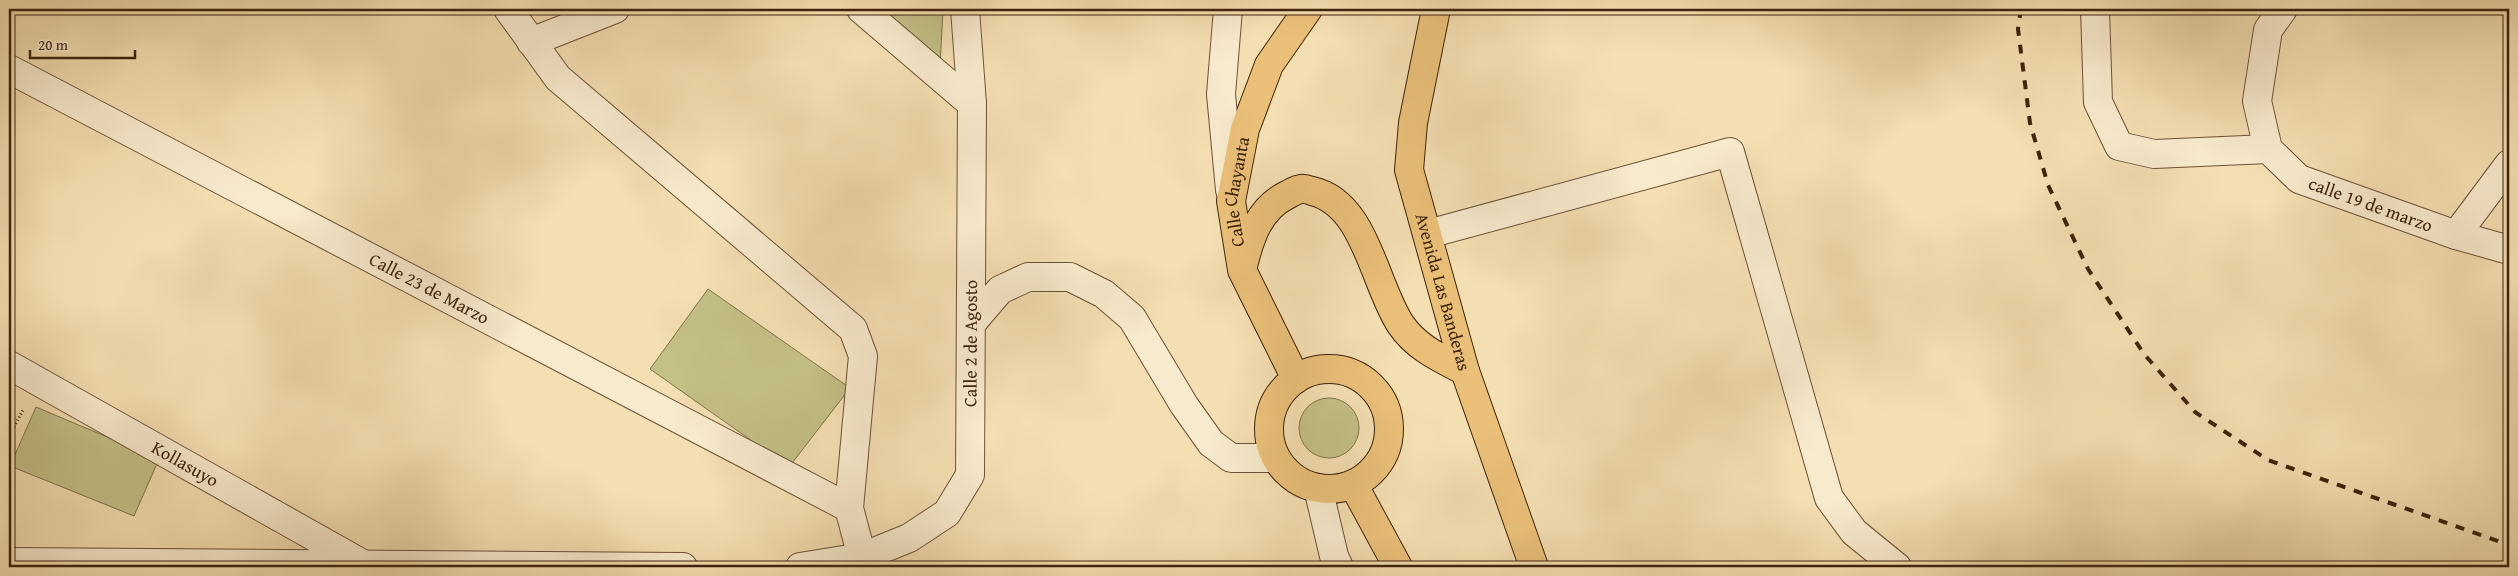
<svg xmlns="http://www.w3.org/2000/svg" width="2518" height="576" font-family="'Gentium Book Plus',serif">
	<style>
		.green { fill: #c4c087; stroke: #81724a }
		.lines { fill: none; stroke-linecap: round; stroke-linejoin: round }
		.minor-casing { stroke: #6c5236; stroke-width: 30 }
		.primary-casing { stroke: #3e230c; stroke-width: 30 }
		.path { stroke: #3e230c; stroke-width: 3; stroke-dasharray: 1 2.5; stroke-linecap: butt }
		.minor { stroke: #f8eacd; stroke-width: 28 }
		.primary { stroke: #eac079; stroke-width: 28 }
		.rail { stroke: #3e230c; stroke-width: 4; stroke-dasharray: 9 9; stroke-linecap: butt }
		.labels { text-anchor: middle; stroke-width: 4; stroke-linejoin: round; paint-order: stroke }
		.street-label { font-size: 18px; fill: #3e230c; stroke: #f8eacd }
	</style>
	<rect width="100%" height="100%" fill="#f4dfb2"/>
	<filter id="stains"><feTurbulence type="fractalNoise" baseFrequency=".004" numOctaves="4"/><feColorMatrix values="0 0 0 0 .2 0 0 0 0 .09 0 0 0 0 .02 0 0 0 .5 -.17"/></filter>
	<radialGradient id="worn" r=".72"><stop offset=".6" stop-color="#630" stop-opacity="0"/><stop offset="1" stop-color="#630" stop-opacity=".3"/></radialGradient>
	<g class="green">
		<path d="M874 9H943L940 67Z"/>
		<path d="M708 289 850 388 789 467 650 369Z"/>
		<circle cx="1329" cy="428" r="30"/>
		<path d="M36 407 159 459 134 516 10 466Z"/>
	</g>
	<g class="lines">
		<defs>
			<g id="minor">
				<path d="M508 9 558 78 853 329 863 356 849 508 862 557"/>
				<path d="M861 9 972 104"/>
				<path d="M1228 9 1221 94 1230 190"/>
				<path d="M2095 9 2098 102 2119 146 2154 154 2268 149"/>
				<path id="s1" d="M2283 9 2268 30 2257 101 2268 149 2299 179 2456 235 2509 250"/>
				<path d="M531 42 615 9"/>
				<path id="s2" d="M9 69 849 508"/>
				<path d="M1428 234 1730 152 1829 498 1854 532 1897 567"/>
				<path d="M2456 235 2509 164"/>
				<path d="M971 324 1000 290 1028 277H1070L1104 294 1132 318 1184 405 1211 443 1231 458H1276"/>
				<path id="s3" d="M9 365 361 563"/>
				<path d="M1318 488 1334 556 1339 567"/>
				<path d="M9 562 683 567"/>
				<path id="s4" d="M800 567 862 557 909 538 947 513 970 475 972 104 965 9"/>
			</g>
			<g id="primary">
				<path id="s5" d="M1436 9 1413 123 1409 170 1465 371 1534 567"/>
				<path d="M1243 266C1250 237 1259 209 1287 195 1291 193 1297 189 1301 189 1304 188 1309 190 1312 191 1366 203 1374 285 1401 325 1417 348 1440 358 1465 371"/>
				<circle cx="1329" cy="429" r="60"/>
				<path id="s6" d="M1296 379 1242 270 1231 201 1245 129 1269 65 1308 9"/>
				<path d="M1353 484 1398 567"/>
			</g>
		</defs>
		<use href="#minor" class="minor-casing"/>
		<use href="#primary" class="primary-casing"/>
		<path class="path" d="M9 436 23 410"/>
		<use href="#minor" class="minor"/>
		<use href="#primary" class="primary"/>
		<path class="rail" d="M2021 9 2018 29 2030 123 2048 185 2088 269 2144 354 2195 412 2268 460 2509 545"/>
	</g>
	<g class="labels">
		<g class="street-label">
			<text dy="6" stroke="none"><textPath href="#s6" startOffset="201">Calle Chayanta</textPath></text>
			<text dy="6" stroke="none"><textPath href="#s1" startOffset="266">calle 19 de marzo</textPath></text>
			<text dy="6" stroke="none"><textPath href="#s2" startOffset="474">Calle 23 de Marzo</textPath></text>
			<text dy="6" stroke="none"><textPath href="#s5" startOffset="290">Avenida Las Banderas</textPath></text>
			<text dy="6" stroke="none"><textPath href="#s4" startOffset="335">Calle 2 de Agosto</textPath></text>
			<text dy="6" stroke="none"><textPath href="#s3" startOffset="202">Kollasuyo</textPath></text>
		</g>
	</g>
	<rect width="2518" height="576" fill="none" stroke="#f4dfb2" stroke-width="30"/>
	<rect x="10" y="10" width="2498" height="556" fill="none" stroke="#3e230c" stroke-width="2.5"/>
	<rect x="15" y="15" width="2488" height="546" fill="none" stroke="#3e230c"/>
	<path d="M30 50v8h105v-8" fill="none" stroke="#3e230c" stroke-width="2.5"/>
	<text x="38" y="50" font-size="15" fill="#3e230c" stroke="#f8eacd" stroke-width="4" paint-order="stroke">20 m</text>
	<rect width="100%" height="100%" filter="url(#stains)"/>
	<rect width="100%" height="100%" fill="url(#worn)"/>
</svg>
